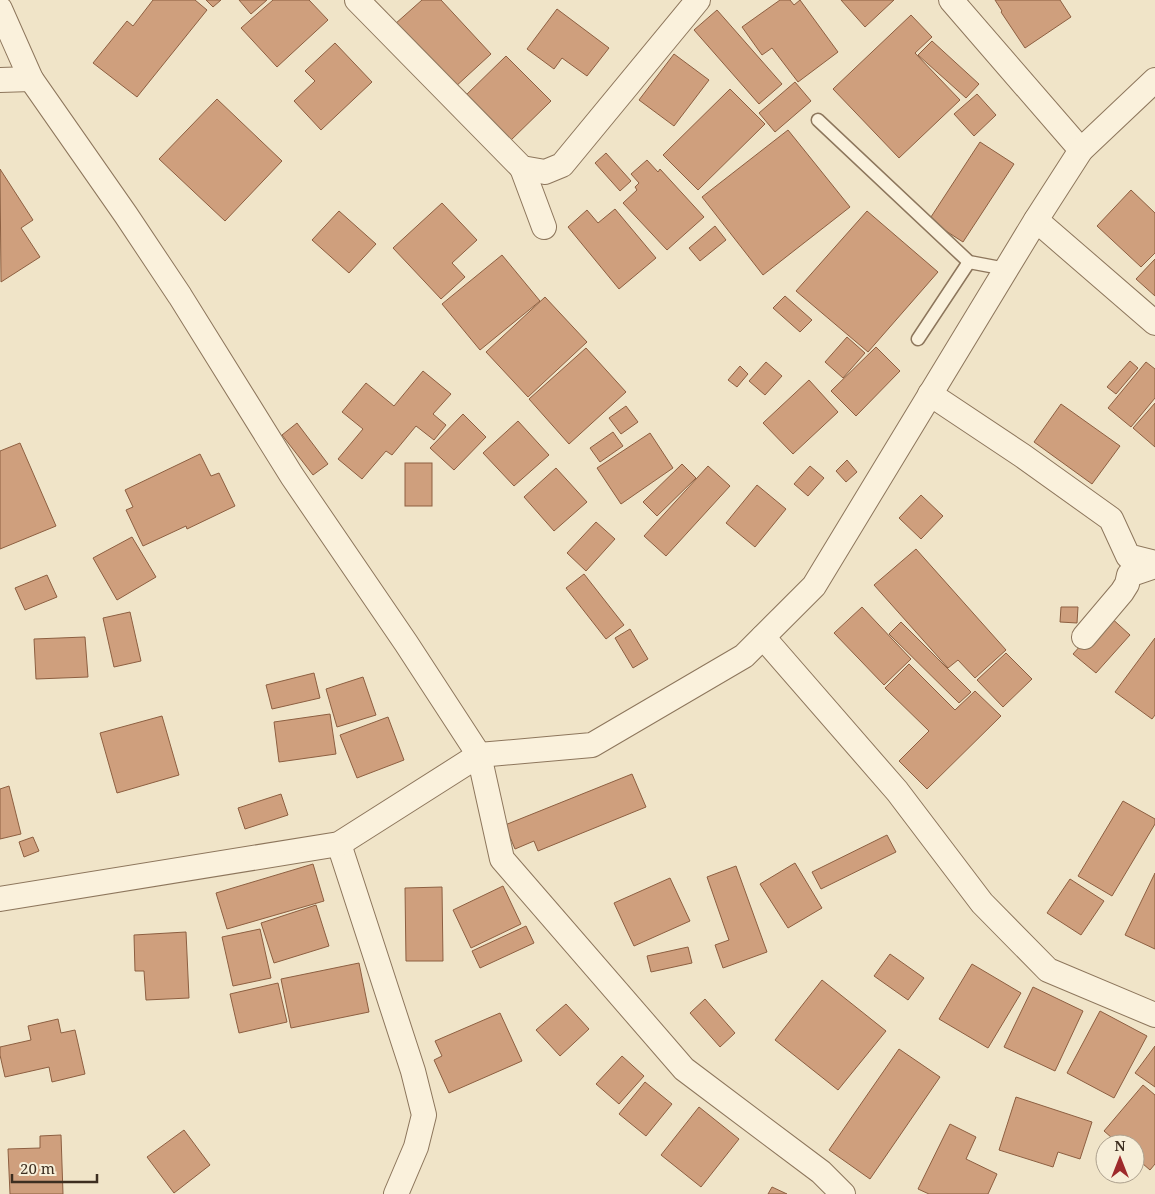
<svg xmlns="http://www.w3.org/2000/svg" width="1155" height="1194" font-family="'Noto Serif',serif">
	<style>
		.building { fill: #cf9f7d; stroke: #8d5f41 }
		.lines { fill: none; stroke-linecap: round; stroke-linejoin: round }
		.service-casing { stroke: #8d765c; stroke-width: 15 }
		.minor-casing { stroke: #8d765c; stroke-width: 26 }
		.service { stroke: #faf1dc; stroke-width: 12 }
		.minor { stroke: #faf1dc; stroke-width: 24 }
	</style>
	<rect width="100%" height="100%" fill="#f0e4c8"/>
	<g class="building">
		<path d="M153 0H195L207 10 137 97 93 63 127 21 133 26Z"/>
		<path d="M206 0H221L213 7Z"/>
		<path d="M239 0H267L251 14Z"/>
		<path d="M273 0H309L328 20 277 67 241 28Z"/>
		<path d="M422 0H441L491 54 454 88 395 24Z"/>
		<path d="M780 0H790L794 5 800 0 838 52 798 82 772 48 762 55 742 27Z"/>
		<path d="M841 0H894L865 27Z"/>
		<path d="M995 0H1060L1071 17 1025 48 1001 12 1002 11Z"/>
		<path d="M557 9 609 48 587 76 562 58 554 69 527 49Z"/>
		<path d="M717 10 782 84 759 104 694 30Z"/>
		<path d="M911 15 932 37 915 53 960 100 899 158 833 89Z"/>
		<path d="M932 41 979 84 966 98 918 55Z"/>
		<path d="M335 43 372 82 321 130 294 101 315 81 305 71Z"/>
		<path d="M674 54 709 80 674 126 639 100Z"/>
		<path d="M506 56 551 101 508 143 463 98Z"/>
		<path d="M795 82 811 101 775 132 759 113Z"/>
		<path d="M730 89 765 124 698 190 663 155Z"/>
		<path d="M977 94 996 115 974 136 954 114Z"/>
		<path d="M217 99 282 161 225 221 159 159Z"/>
		<path d="M788 130 850 207 763 275 702 197Z"/>
		<path d="M980 142 1014 164 963 242 929 220Z"/>
		<path d="M606 153 631 181 620 191 595 163Z"/>
		<path d="M647 160 658 172 660 169 704 217 667 250 623 203 637 190 635 187 639 183 631 174Z"/>
		<path d="M0 169 33 220 21 228 40 257 1 282Z"/>
		<path d="M1131 190 1155 213V253L1141 267 1097 226Z"/>
		<path d="M442 203 477 240 452 263 465 277 441 299 393 248Z"/>
		<path d="M615 209 656 258 619 289 568 227 587 210 598 223Z"/>
		<path d="M339 211 376 244 349 273 312 240Z"/>
		<path d="M867 211 938 272 868 352 796 291Z"/>
		<path d="M715 226 726 240 700 261 689 248Z"/>
		<path d="M502 255 540 301 480 350 442 304Z"/>
		<path d="M1155 259V296L1136 279Z"/>
		<path d="M785 296 812 320 800 332 773 308Z"/>
		<path d="M545 297 587 342 528 397 486 352Z"/>
		<path d="M847 337 865 353 843 378 825 362Z"/>
		<path d="M876 347 900 371 856 416 831 391Z"/>
		<path d="M586 348 626 392 569 444 529 399Z"/>
		<path d="M1130 361 1138 368 1116 394 1107 387Z"/>
		<path d="M766 362 782 376 765 395 749 381Z"/>
		<path d="M1146 362 1155 369V398L1131 427 1108 408Z"/>
		<path d="M740 366 748 374 737 387 728 380Z"/>
		<path d="M423 371 451 394 433 414 446 425 434 440 416 426 392 455 386 451 362 479 338 459 363 429 342 412 366 383 394 406Z"/>
		<path d="M809 380 838 412 793 454 763 423Z"/>
		<path d="M1155 403V447L1133 428Z"/>
		<path d="M1061 404 1120 446 1092 484 1034 442Z"/>
		<path d="M626 406 638 422 621 434 609 418Z"/>
		<path d="M463 414 486 437 454 470 430 448Z"/>
		<path d="M518 421 549 455 514 486 483 453Z"/>
		<path d="M297 423 328 464 313 475 282 435Z"/>
		<path d="M613 432 623 446 600 462 590 448Z"/>
		<path d="M650 433 673 468 621 504 597 468Z"/>
		<path d="M20 443 56 526 0 549V451Z"/>
		<path d="M200 454 211 476 219 473 235 506 187 529 186 526 143 546 126 510 133 507 125 490Z"/>
		<path d="M847 460 857 472 846 482 836 471Z"/>
		<rect x="405" y="463" width="27" height="43"/>
		<path d="M682 464 696 478 657 516 643 502Z"/>
		<path d="M708 466 730 486 666 556 644 536Z"/>
		<path d="M810 466 824 478 808 496 794 484Z"/>
		<path d="M556 468 587 502 554 531 524 497Z"/>
		<path d="M757 485 786 509 755 547 726 523Z"/>
		<path d="M921 495 943 516 921 539 899 518Z"/>
		<path d="M596 522 615 539 586 571 567 553Z"/>
		<path d="M132 537 156 577 117 600 93 558Z"/>
		<path d="M916 549 1006 650 975 678 958 660 948 668 874 585Z"/>
		<path d="M584 574 624 625 606 639 566 588Z"/>
		<path d="M47 575 57 597 25 610 15 588Z"/>
		<path d="M862 607 911 659 884 685 834 633Z"/>
		<path d="M1061 607H1078L1077 623 1060 622Z"/>
		<path d="M130 612 141 661 114 667 103 618Z"/>
		<path d="M1108 615 1130 635 1096 673 1073 654Z"/>
		<path d="M901 622 971 692 959 703 889 634Z"/>
		<path d="M630 629 648 659 633 668 615 638Z"/>
		<path d="M85 637 88 677 36 679 34 639Z"/>
		<path d="M1155 638V715L1152 719 1115 692Z"/>
		<path d="M1006 653 1032 679 1003 707 977 680Z"/>
		<path d="M909 664 955 710 975 691 1001 716 927 789 899 761 929 731 885 688Z"/>
		<path d="M314 673 320 698 272 709 266 685Z"/>
		<path d="M363 677 376 715 337 727 326 689Z"/>
		<path d="M330 714 336 754 279 762 274 722Z"/>
		<path d="M162 716 179 775 117 793 100 733Z"/>
		<path d="M388 717 404 760 357 778 340 735Z"/>
		<path d="M632 774 646 807 538 851 534 841 515 849 505 825Z"/>
		<path d="M9 786 21 834 0 839V789Z"/>
		<path d="M281 794 288 815 245 829 238 808Z"/>
		<path d="M1123 801 1155 819V824L1112 896 1078 876Z"/>
		<path d="M887 835 896 852 821 889 812 872Z"/>
		<path d="M33 837 39 851 24 857 19 842Z"/>
		<path d="M795 863 822 908 788 928 760 884Z"/>
		<path d="M313 864 324 901 227 929 216 893Z"/>
		<path d="M736 866 767 952 723 968 715 945 729 940 707 877Z"/>
		<path d="M1155 873V949L1125 935Z"/>
		<path d="M670 878 690 921 634 946 614 903Z"/>
		<path d="M1070 879 1104 901 1081 935 1047 913Z"/>
		<path d="M503 886 521 924 471 948 453 910Z"/>
		<path d="M442 887 443 961H406L405 888Z"/>
		<path d="M316 905 329 946 274 963 261 923Z"/>
		<path d="M526 926 534 943 480 968 472 951Z"/>
		<path d="M260 929 271 978 233 986 222 937Z"/>
		<path d="M186 932 189 998 146 1000 144 971H135L134 935Z"/>
		<path d="M688 947 692 963 651 972 647 956Z"/>
		<path d="M890 954 924 978 908 1000 874 976Z"/>
		<path d="M359 963 369 1012 291 1028 281 979Z"/>
		<path d="M972 964 1021 993 988 1048 939 1019Z"/>
		<path d="M822 980 886 1031 838 1090 775 1040Z"/>
		<path d="M278 983 287 1022 239 1033 230 994Z"/>
		<path d="M1033 987 1083 1011 1055 1071 1004 1047Z"/>
		<path d="M705 999 735 1033 720 1047 690 1013Z"/>
		<path d="M566 1004 589 1029 560 1056 536 1030Z"/>
		<path d="M1100 1011 1147 1036 1114 1098 1067 1073Z"/>
		<path d="M500 1013 522 1061 449 1093 434 1060 442 1056 435 1041Z"/>
		<path d="M58 1019 61 1033 75 1030 85 1074 52 1082 49 1067 5 1077 0 1055V1047L31 1040 28 1026Z"/>
		<path d="M1155 1046V1087L1135 1073Z"/>
		<path d="M899 1049 940 1077 870 1179 829 1150Z"/>
		<path d="M622 1056 644 1076 619 1104 596 1084Z"/>
		<path d="M645 1082 672 1104 646 1136 619 1114Z"/>
		<path d="M1143 1085 1155 1095V1164L1150 1170 1135 1157V1144H1119L1104 1131Z"/>
		<path d="M1016 1097 1092 1122 1080 1159 1058 1152 1053 1167 999 1150Z"/>
		<path d="M699 1107 739 1139 701 1187 661 1155Z"/>
		<path d="M950 1124 976 1137 966 1159 997 1174 988 1194H929L918 1189Z"/>
		<path d="M184 1130 210 1165 174 1193 147 1157Z"/>
		<path d="M61 1135 63 1194H10L8 1149 40 1148V1136Z"/>
		<path d="M772 1187 787 1194H768Z"/>
	</g>
	<g class="lines">
		<defs>
			<g id="service">
				<path d="M818 120 969 262 1006 269"/>
				<path d="M918 339 969 262"/>
			</g>
			<g id="minor">
				<path d="M357 0 522 168 545 172 562 165 698 0"/>
				<path d="M951 0 1081 150"/>
				<path d="M0 9 31 79 126 215 180 296 292 476 406 643 479 755 502 859 684 1069 821 1172 843 1194"/>
				<path d="M0 80 31 79"/>
				<path d="M522 168 544 227"/>
				<path d="M1036 220 1155 323"/>
				<path d="M930 394 1023 456 1111 519 1128 556 1155 563"/>
				<path d="M763 637 897 791 982 903 1048 970 1155 1015"/>
				<path d="M1084 637 1122 592 1127 584 1129 575 1155 566"/>
				<path d="M339 844 413 1071 424 1115 416 1147 396 1194"/>
				<path d="M0 899 339 844 479 755 592 745 744 656 814 586 1036 220 1081 150 1155 80"/>
			</g>
		</defs>
		<use href="#service" class="service-casing"/>
		<use href="#minor" class="minor-casing"/>
		<use href="#service" class="service"/>
		<use href="#minor" class="minor"/>
	</g>
	<g transform="translate(1120 1159)"><circle r="24" fill="#f7eed8" stroke="#ada18e"/>
	<path d="M0-4L9 19L0 12L-9 19Z" fill="#9e2a2b"/>
	<text y="-8" font-size="14" font-weight="bold" text-anchor="middle" fill="#3d2e20">N</text>
	</g>
	<path d="M12 1174v8h85v-8" fill="none" stroke="#3d2e20" stroke-width="2.5"/>
	<text x="20" y="1174" font-size="15" fill="#3d2e20" stroke="#f7eed8" stroke-width="4" paint-order="stroke">20 m</text>
</svg>
